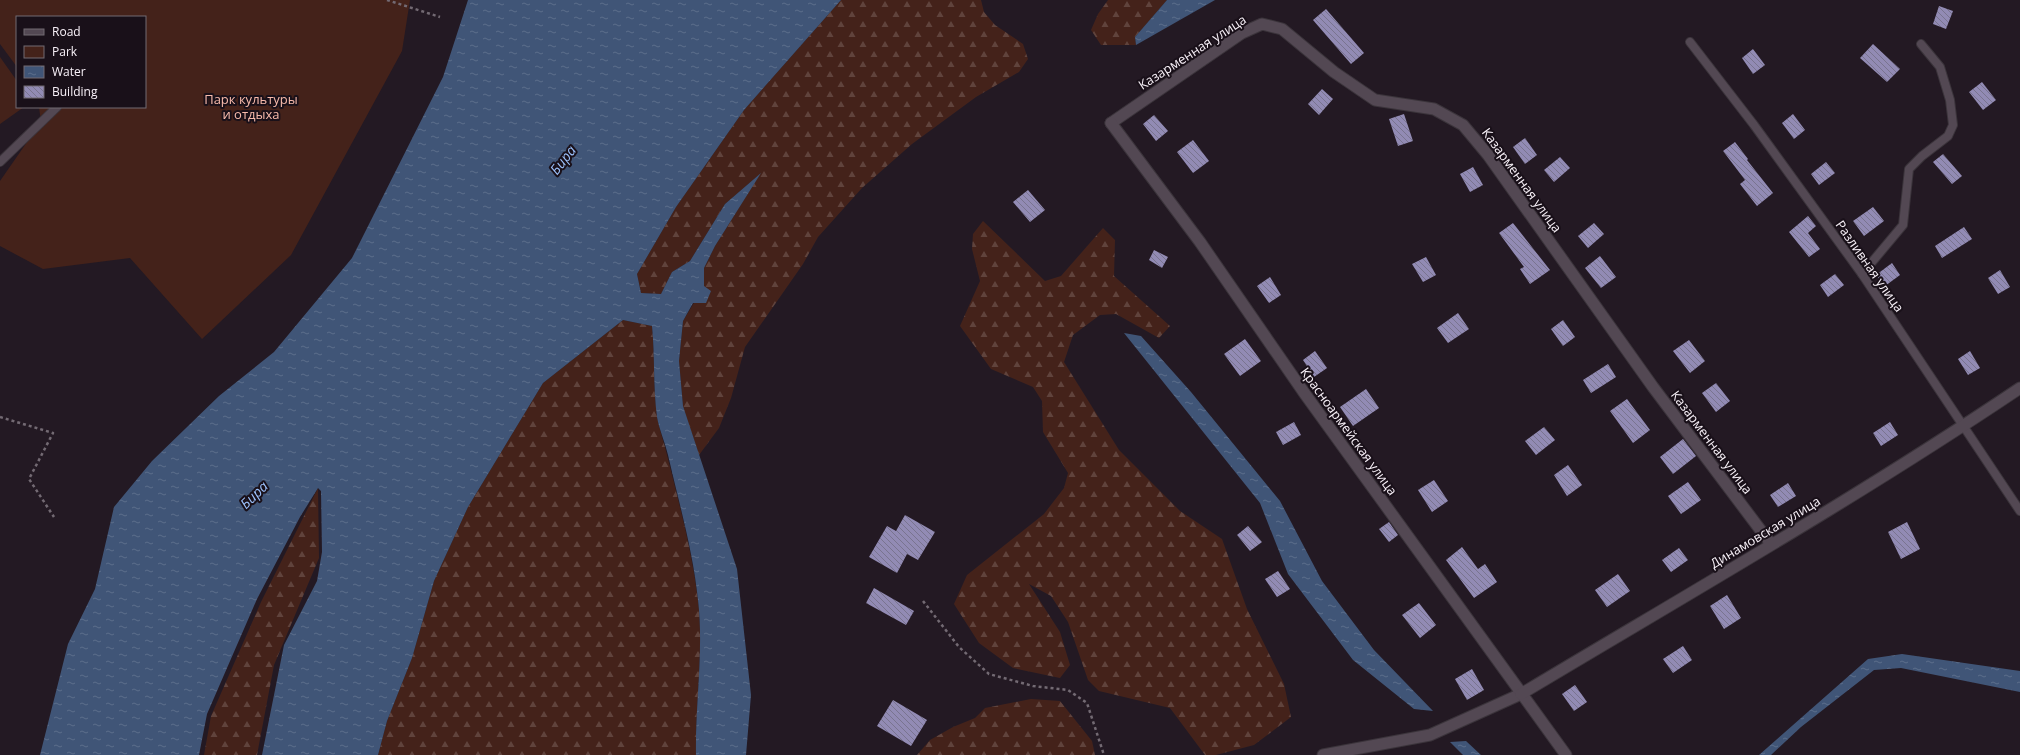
<svg xmlns="http://www.w3.org/2000/svg" width="2020" height="755" font-family="'Open Sans',sans-serif">
	<style>
		.forest { fill: url(#forest-firs) }
		.park { fill: #44221a }
		.water { fill: url(#water-ripples) }
		.building { fill: url(#building-back-hatch) }
		.lines { fill: none; stroke-linecap: round; stroke-linejoin: round }
		.service-casing { stroke: #3b343b; stroke-width: 10 }
		.minor-casing { stroke: #3b343b; stroke-width: 13 }
		.tertiary-casing { stroke: #3b343b; stroke-width: 13 }
		.path { stroke: #736a73; stroke-width: 2.5; stroke-dasharray: 3 3; stroke-linecap: butt }
		.service { stroke: #534853; stroke-width: 8 }
		.minor { stroke: #534853; stroke-width: 11 }
		.tertiary { stroke: #534853; stroke-width: 11 }
		.labels { text-anchor: middle; stroke-width: 4; stroke-linejoin: round; paint-order: stroke }
		.street-label { font-size: 13px; fill: #f8f1f8; stroke: #191019 }
		.park-label { font-size: 13px; fill: #f7baab; stroke: #191019 }
		.water-label { font-size: 14px; font-style: italic; fill: #9bc0fa; stroke: #191019 }
	</style>
	<defs>
		<pattern id="forest-firs" width="22" height="20" patternUnits="userSpaceOnUse"><rect width="22" height="20" fill="#44221a"/><path d="M5 1l3.5 6h-7zM16 11l3.5 6h-7z" fill="#60433c"/></pattern>
		<pattern id="water-ripples" width="26" height="14" patternUnits="userSpaceOnUse"><rect width="26" height="14" fill="#405577"/><path d="M2 4q2-2 4 0t4 0M15 11q2-2 4 0t4 0" fill="none" stroke="#5c6e8b"/></pattern>
		<pattern id="building-back-hatch" width="6" height="6" patternUnits="userSpaceOnUse"><rect width="6" height="6" fill="#928bb4"/><path d="M-1 5l2 2M0 0l6 6M5-1l2 2" fill="none" stroke="#79748f"/></pattern>
	</defs>
	<rect width="100%" height="100%" fill="#231923"/>
	<g class="forest">
		<path d="M841 0H981L984 12 995 25 1023 44 1028 59 1019 72 976 97 912 144 862 188 818 237 803 264 745 347 731 398 719 428 699 455 683 407 679 361 683 321 704 286V268L715 246 760 174 725 204 690 261 672 272 661 294 641 293 637 274 676 207 744 110Z"/>
		<path d="M1108 0H1167L1135 37 1136 45H1101L1091 30 1098 14Z"/>
		<path d="M983 221 1045 281 1061 276 1103 228 1115 240 1114 276 1170 326 1159 338 1116 314 1100 315 1073 335 1064 362 1119 450 1180 511 1222 539 1247 609 1284 684 1291 717 1254 745 1216 755H1205L1170 708 1099 691 1088 680 1068 622 1051 596 1029 584 1060 632 1070 665 1060 678 1013 668 979 643 954 604 967 575 1044 514 1064 488 1068 473 1043 432 1042 401 1033 387 991 369 960 326 980 281 972 249 973 234Z"/>
		<path d="M623 320 652 326C655 356 653 386 657 416 659 429 664 442 667 455 679 503 692 551 698 600 704 651 695 704 696 755H378L387 721 412 658 434 581 468 507 543 383Z"/>
		<path d="M318 488 319 558 274 665 257 755H204L211 716 261 602Z"/>
		<path d="M1031 699 1060 701 1092 741 1095 755H917L930 740 953 727 975 718 985 708Z"/>
	</g>
	<g class="park">
		<path d="M0 0H410L402 51 291 255 202 339 130 258 43 269 0 246V181L41 122 39 107H145V17H17V67L0 44Z"/>
		<path d="M0 57 17 81V107H24L0 124Z"/>
	</g>
	<g class="water">
		<path d="M468 0H841L744 110 676 207 637 274 641 293 661 294 672 272 690 261 725 204 761 173 715 246 704 268V286L711 291 706 303H693L683 321 679 361 683 406 737 569 751 695 746 755H696C695 704 704 651 698 600 693 551 679 503 668 455 665 442 659 429 657 417 653 386 655 356 652 326L623 320 543 383 468 507 434 581 412 658 387 721 378 755H262L284 645 317 581 322 552 321 491 318 488 300 517 257 599 207 714 199 755H40L68 644 95 589 114 507 152 461 219 396 274 352 352 258 443 77Z"/>
		<path d="M1167 0H1215L1136 45 1135 37Z"/>
		<path d="M1124 333 1141 336 1191 392 1280 501 1322 581 1374 650 1433 711 1414 709 1353 660 1288 574 1260 503Z"/>
		<path d="M1902 654 2020 671V692L1901 668 1874 670 1801 727 1771 755H1759L1868 659Z"/>
		<path d="M1466 741 1481 755H1463L1450 742Z"/>
	</g>
	<g class="building">
		<path d="M1939 6 1953 11 1946 29 1933 24Z"/>
		<path d="M1326 9 1364 53 1351 64 1313 20Z"/>
		<path d="M1873 44 1900 69 1887 82 1860 58Z"/>
		<path d="M1753 49 1765 65 1753 74 1742 58Z"/>
		<path d="M1982 82 1996 100 1983 110 1969 92Z"/>
		<path d="M1322 89 1333 99 1319 115 1308 104Z"/>
		<path d="M1404 114 1413 141 1398 146 1389 119Z"/>
		<path d="M1793 114 1805 130 1794 139 1782 123Z"/>
		<path d="M1154 115 1168 131 1156 141 1143 124Z"/>
		<path d="M1525 138 1537 155 1525 164 1513 147Z"/>
		<path d="M1193 140 1209 161 1193 173 1177 152Z"/>
		<path d="M1735 142 1748 159 1747 160 1773 193 1757 206 1740 184 1745 180 1723 151Z"/>
		<path d="M1943 154 1962 176 1952 184 1933 162Z"/>
		<path d="M1560 157 1570 168 1554 182 1544 170Z"/>
		<path d="M1826 162 1835 173 1819 185 1811 174Z"/>
		<path d="M1473 167 1483 185 1470 192 1460 174Z"/>
		<path d="M1028 190 1045 210 1030 222 1013 202Z"/>
		<path d="M1873 207 1884 221 1864 236 1853 221Z"/>
		<path d="M1808 216 1816 226 1808 233 1820 249 1809 257 1789 232Z"/>
		<path d="M1513 223 1550 270 1530 284 1520 269 1524 267 1499 233Z"/>
		<path d="M1594 223 1604 234 1588 248 1578 236Z"/>
		<path d="M1964 227 1972 239 1942 258 1935 246Z"/>
		<path d="M1154 250 1168 257 1162 268 1149 260Z"/>
		<path d="M1600 256 1616 277 1601 288 1585 268Z"/>
		<path d="M1426 257 1436 275 1423 282 1412 264Z"/>
		<path d="M1892 263 1900 275 1885 286 1876 275Z"/>
		<path d="M2000 270 2010 287 1998 294 1988 278Z"/>
		<path d="M1835 274 1844 285 1828 297 1820 285Z"/>
		<path d="M1270 277 1281 295 1269 303 1257 286Z"/>
		<path d="M1458 313 1469 329 1448 343 1437 328Z"/>
		<path d="M1563 320 1575 337 1563 346 1551 329Z"/>
		<path d="M1245 339 1261 361 1240 376 1224 354Z"/>
		<path d="M1689 340 1705 361 1690 373 1673 351Z"/>
		<path d="M1315 351 1327 368 1314 377 1303 360Z"/>
		<path d="M1970 351 1980 368 1968 375 1958 359Z"/>
		<path d="M1608 364 1616 377 1591 393 1583 380Z"/>
		<path d="M1716 383 1730 401 1716 412 1702 393Z"/>
		<path d="M1366 389 1379 408 1353 426 1340 407Z"/>
		<path d="M1627 399 1650 430 1633 443 1610 411Z"/>
		<path d="M1294 422 1301 435 1283 445 1276 432Z"/>
		<path d="M1890 422 1898 435 1881 446 1873 433Z"/>
		<path d="M1544 427 1555 440 1536 455 1525 441Z"/>
		<path d="M1683 439 1696 456 1673 474 1660 457Z"/>
		<path d="M1568 465 1582 485 1567 496 1554 475Z"/>
		<path d="M1434 480 1448 501 1432 512 1418 490Z"/>
		<path d="M1688 482 1701 500 1681 514 1668 496Z"/>
		<path d="M1788 483 1796 496 1778 507 1770 495Z"/>
		<path d="M905 515 935 532 918 560 907 554 897 573 869 557 887 526 896 531Z"/>
		<path d="M1389 522 1398 535 1389 542 1379 529Z"/>
		<path d="M1907 522 1920 549 1901 559 1888 532Z"/>
		<path d="M1248 526 1262 542 1250 551 1237 535Z"/>
		<path d="M1462 547 1478 569 1485 564 1497 582 1474 598 1446 560Z"/>
		<path d="M1679 548 1688 560 1671 572 1662 560Z"/>
		<path d="M1278 571 1290 589 1277 597 1265 579Z"/>
		<path d="M1618 574 1630 591 1607 607 1595 590Z"/>
		<path d="M874 588 914 611 906 625 866 603Z"/>
		<path d="M1727 595 1741 618 1724 629 1710 606Z"/>
		<path d="M1419 603 1436 625 1420 638 1402 615Z"/>
		<path d="M1683 646 1692 660 1673 673 1663 659Z"/>
		<path d="M1472 669 1484 690 1467 700 1455 679Z"/>
		<path d="M1575 685 1587 702 1574 711 1562 694Z"/>
		<path d="M893 700 927 720 911 746 877 726Z"/>
	</g>
	<g class="lines">
		<defs>
			<g id="service">
				<path d="M1690 42 1754 125 1862 274 2020 511"/>
				<path d="M0 162 57 107"/>
				<path d="M1862 274 1903 225 1909 169 1922 156 1948 136 1953 125 1950 100 1940 67 1921 44"/>
			</g>
			<g id="minor">
				<path d="M1111 123 1242 33 1262 24 1282 29 1334 72 1375 100 1434 109 1463 125 1488 155 1653 387 1771 544"/>
				<path d="M1323 755 1430 735 1521 694"/>
			</g>
			<g id="tertiary">
				<path d="M1111 123 1200 242 1305 394 1566 755"/>
				<path d="M1521 694C1688 594 1858 497 2020 388"/>
			</g>
		</defs>
		<use href="#service" class="service-casing"/>
		<use href="#minor" class="minor-casing"/>
		<use href="#tertiary" class="tertiary-casing"/>
		<g class="path">
			<path d="M387 0 440 17"/>
			<path d="M0 417 53 433 29 479 54 517"/>
			<path d="M923 601 959 647 989 674 1033 686 1068 690 1087 703 1104 755"/>
		</g>
		<use href="#service" class="service"/>
		<use href="#minor" class="minor"/>
		<use href="#tertiary" class="tertiary"/>
	</g>
	<g class="labels">
		<g class="street-label">
			<text transform="translate(1192 52) rotate(-33)" y="5">Казарменная улица</text>
			<text transform="translate(1522 180) rotate(54)" y="5">Казарменная улица</text>
			<text transform="translate(1870 266) rotate(55)" y="5">Разливная улица</text>
			<text transform="translate(1349 431) rotate(54)" y="5">Красноармейская улица</text>
			<text transform="translate(1712 442) rotate(53)" y="5">Казарменная улица</text>
			<text transform="translate(1765 532) rotate(-31)" y="5">Динамовская улица</text>
		</g>
		<g class="park-label">
			<text x="251" y="104">Парк культуры<tspan x="251" dy="15">и отдыха</tspan></text>
		</g>
		<g class="water-label">
			<text transform="translate(563 160) rotate(-52)" y="5">Бира</text>
			<text transform="translate(254 495) rotate(-44)" y="5">Бира</text>
		</g>
	</g>
	<rect x="16" y="16" width="130" height="92" fill="#191019" stroke="#726a72"/>
	<rect x="24" y="29" width="20" height="6" fill="#534853" stroke="#726a72"/>
	<text x="52" y="36" font-size="12" fill="#f8f1f8">Road</text>
	<rect x="24" y="46" width="20" height="12" fill="#44221a" stroke="#726a72"/>
	<text x="52" y="56" font-size="12" fill="#f8f1f8">Park</text>
	<rect x="24" y="66" width="20" height="12" fill="url(#water-ripples)" stroke="#726a72"/>
	<text x="52" y="76" font-size="12" fill="#f8f1f8">Water</text>
	<rect x="24" y="86" width="20" height="12" fill="url(#building-back-hatch)" stroke="#726a72"/>
	<text x="52" y="96" font-size="12" fill="#f8f1f8">Building</text>
</svg>
